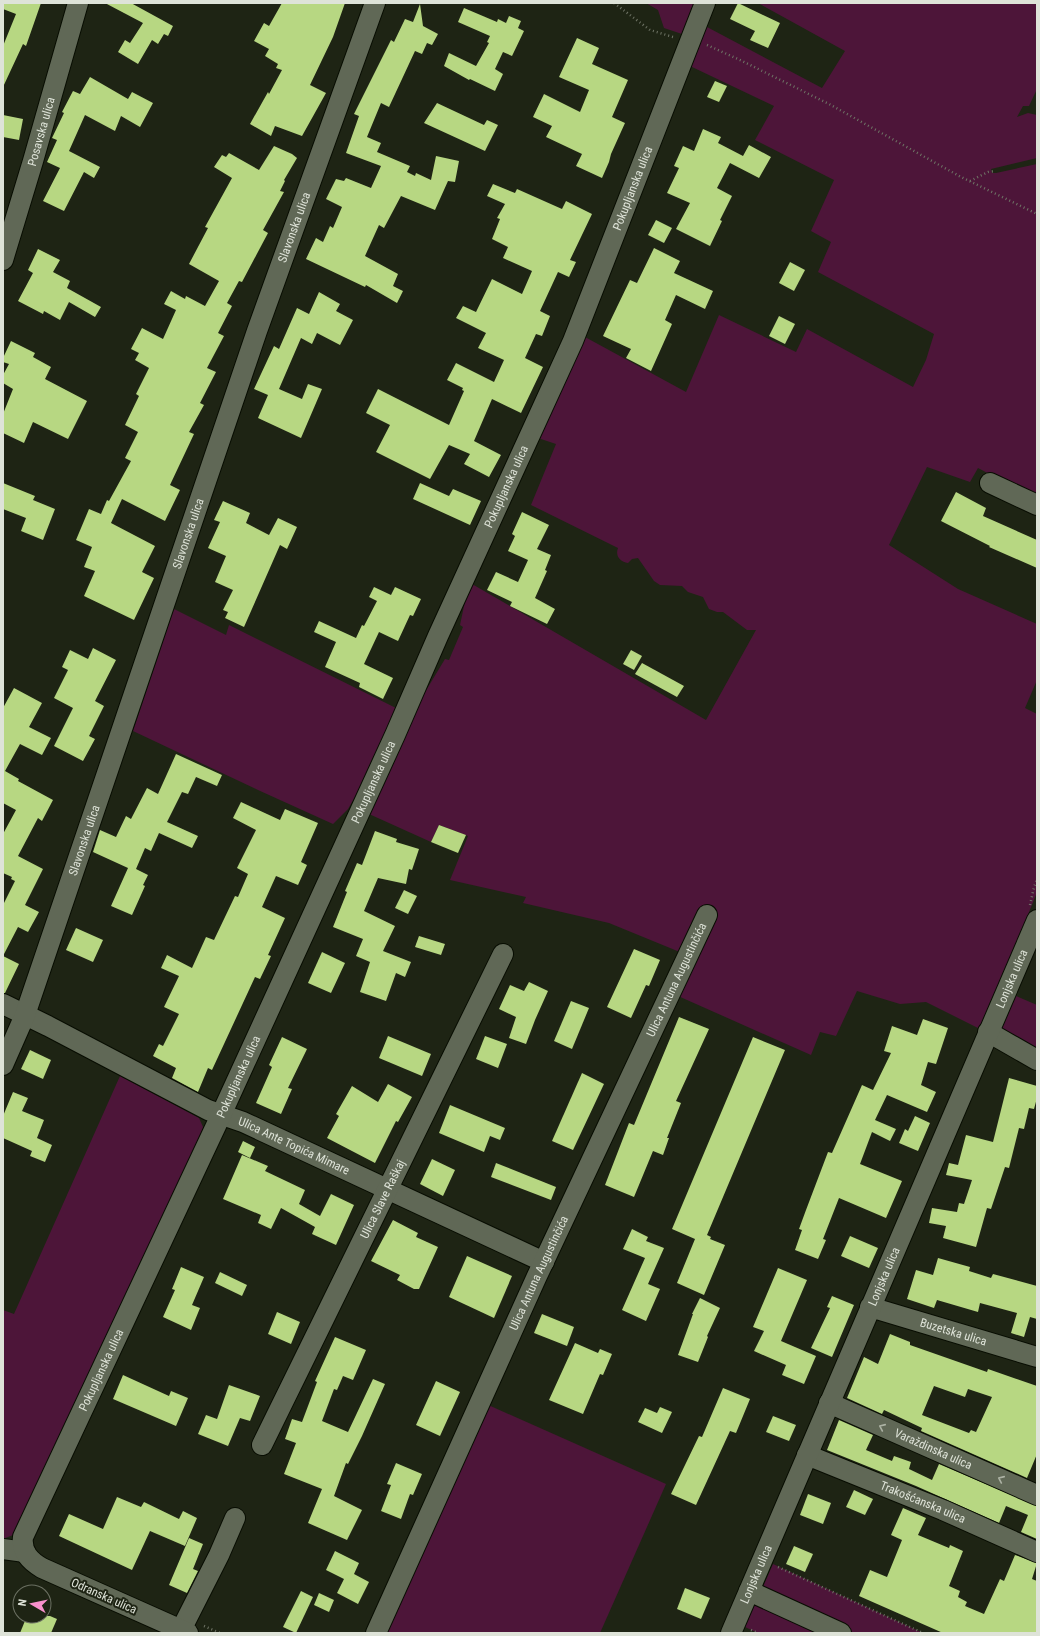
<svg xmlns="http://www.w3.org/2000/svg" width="1040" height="1636" font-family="'Roboto Condensed',sans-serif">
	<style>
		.green { fill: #4d1539 }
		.building { fill: #b7d782; fill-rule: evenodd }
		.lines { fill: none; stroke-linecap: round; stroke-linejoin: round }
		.minor-casing { stroke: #080d02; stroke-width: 22 }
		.path { stroke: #6f7466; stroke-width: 2.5; stroke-dasharray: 1 3; stroke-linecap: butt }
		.minor { stroke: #606856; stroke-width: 20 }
		.oneway { stroke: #acb2a4 }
		.labels { text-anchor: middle; stroke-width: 4; stroke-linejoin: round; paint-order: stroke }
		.street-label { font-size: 12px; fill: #dee3d8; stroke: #1e2414 }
	</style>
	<rect width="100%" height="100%" fill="#1e2414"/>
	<g class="green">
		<path d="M646 3H694L682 34 664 28 658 10Z"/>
		<path d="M758 3H1034L1037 5V89L1029 106H1023L1017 117 1028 113 1037 115V158L991 169 992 173H996L1037 164V499L978 468 970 482 927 467 889 545 958 589 1037 624V680L1025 708 1037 714V892L982 1030 926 1002 900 1004 857 991 836 1036 820 1032 811 1055 678 996 692 957 609 923 523 903 526 897 450 880 468 836 439 825 431 842 369 814 416 707 445 659 449 660 463 627 460 625 467 592 472 584 706 720 756 630H747L723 612H717L709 609 703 597 688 592 682 586 660 585 654 581 638 558 632 559 628 563C620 562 615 556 618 548L531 505 556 444 538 438 585 337 686 392 719 315 796 352 807 329 913 387 926 360 934 334 818 272 831 242 811 231 834 180 755 140 774 106 690 66 707 27 822 88 845 51Z"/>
		<path d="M174 609 226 635 229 625 398 709 370 771 348 809 333 824 258 790 133 731Z"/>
		<path d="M1016 996 1037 1005V1050L1005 1034 1002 1027Z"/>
		<path d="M120 1076 199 1118 203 1127 202 1137 21 1524 13 1535 3 1539V1310L14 1314Z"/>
		<path d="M486 1404 666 1484 600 1633H383Z"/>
		<path d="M773 1564 923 1633H758L745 1627Z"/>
	</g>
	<g class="building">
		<path d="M3 3H41L26 46 23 44 3 87V46L16 14 3 9Z"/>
		<path d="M105 3H131L173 26 168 36 164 34 158 44 152 40 138 64 118 52 125 40 130 43 143 23Z"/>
		<path d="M282 3H345L333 37 310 85 326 93 302 136 275 126 271 136 250 124 268 92 269 94 282 70 276 68 278 64 265 56 269 49 254 41 264 23 269 26Z"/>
		<path d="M738 3 780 23 768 48 750 40 755 31 730 19Z"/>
		<path d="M420 4 423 26 438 34 432 45 427 43 422 54 415 51 389 107 381 103 367 137 381 143 377 152 410 166 407 172 415 176 416 173 431 180 436 156 459 161 455 182 448 181 435 210 401 196 384 228 379 225 365 256 398 274 393 286 403 291 397 303 366 285 365 287 306 259 316 238 323 242 330 226 333 228 342 207 326 199 336 179 344 181 346 178 371 188 381 166 346 153 359 116 354 114 391 40 394 42 405 19 413 22Z"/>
		<path d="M464 8 497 22 498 19 506 23 509 16 521 21 518 28 524 31 512 56 503 52 495 69 503 74 495 91 470 79 469 80 444 66 449 53 476 66 489 43 487 42 490 36 458 22Z"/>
		<path d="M577 38 599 48 592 64 628 80 612 117 625 123 611 154 609 162 602 178 576 166 582 154 546 137 552 126 533 117 544 94 580 112 589 90 559 77Z"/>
		<path d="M90 77 128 99 132 92 153 103 140 127 121 116 115 131 85 115 69 151 100 167 94 178 84 172 64 211 43 201 60 168 47 162 57 140 52 138 64 113 62 112 73 91 80 94Z"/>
		<path d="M715 81 727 86 719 102 707 97Z"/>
		<path d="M437 103 484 125 487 120 498 125 485 151 424 123Z"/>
		<path d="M3 115 23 119 19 140 3 137Z"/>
		<path d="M703 129 721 137 718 143 743 156 749 145 771 157 759 178 730 163 717 188 732 196 720 220 722 221 710 246 676 229 690 203 667 193 679 168 674 166 683 146 694 151Z"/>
		<path d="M274 146 292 154 297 158 284 180 285 181 280 191 284 192 263 230 268 233 242 282 239 281 227 303 232 306 218 333 224 336 207 368 216 372 200 403 204 405 189 432 194 434 170 485 180 490 165 521 122 499 111 523 155 546 142 572 154 578 134 620 84 596 95 571 84 567 92 547 76 540 89 509 101 514 107 500 109 501 131 461 125 458 138 432 125 425 139 396 136 394 149 368 135 360 139 353 131 349 142 328 163 339 176 310 164 304 171 291 185 299 186 296 205 306 219 281 189 264 208 228 205 227 232 178 214 167 222 155 226 157 229 153 259 170Z"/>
		<path d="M493 184 515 193 517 189 562 209 566 201 592 214 570 260 576 262 569 277 558 272 540 311 550 316 542 336 536 334 525 358 543 367 521 413 492 399 474 441 501 455 489 477 464 464 470 454 449 445 430 479 376 452 390 425 366 413 378 389 449 425 464 391 462 390 463 388 447 380 456 363 494 382 504 360 478 348 486 333 456 318 463 306 476 312 492 279 522 294 532 271 503 258 508 247 492 239 500 219 497 218 505 204 487 196Z"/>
		<path d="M656 220 672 228 664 243 648 235Z"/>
		<path d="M654 248 680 261 674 273 713 291 705 309 676 295 665 320 672 324 651 371 626 358 631 349 603 336 630 280 637 283Z"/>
		<path d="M38 249 60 260 53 272 70 281 67 288 101 307 95 317 69 302 60 320 44 311 43 314 18 301 33 273 28 270Z"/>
		<path d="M790 262 805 270 794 291 779 283Z"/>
		<path d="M319 292 340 304 336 311 353 320 340 345 317 333 312 344 301 338 279 389 302 399 308 384 322 389 301 438 258 418 268 395 254 389 274 346 279 349 297 308 309 314Z"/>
		<path d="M779 316 795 324 785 344 769 336Z"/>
		<path d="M11 341 35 353 33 357 51 367 45 379 87 401 68 439 33 422 24 443 3 433V414L13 389 3 383V375L9 364 3 362V358Z"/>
		<path d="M3 483 35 496 33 500 55 509 43 540 21 531 26 518 3 509Z"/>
		<path d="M420 483 449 496 453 489 481 501 470 525 413 499Z"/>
		<path d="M956 492 986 508 983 516 1037 540V568L989 547 990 546 941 521Z"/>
		<path d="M223 501 250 513 246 523 269 535 278 518 297 527 287 549 280 545 244 627 225 618 228 612 223 610 233 590 215 582 226 556 208 548 220 522 214 520Z"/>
		<path d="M522 512 549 525 537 549 551 555 545 570 547 571 535 598 555 609 547 624 510 606 512 602 487 590 496 572 518 582 528 560 508 551 515 536 512 534Z"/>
		<path d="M374 587 391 595 395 587 421 599 413 616 410 615 398 641 379 632 364 664 393 678 383 699 359 687 360 683 325 667 336 642 314 632 319 621 356 638 362 625 364 626 377 601 369 597Z"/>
		<path d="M93 648 116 660 95 701 104 706 89 736 95 739 83 761 54 746 73 708 54 698 68 670 62 667 70 650 88 659Z"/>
		<path d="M631 650 642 656 634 670 623 664Z"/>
		<path d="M642 663 684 686 677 697 635 674Z"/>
		<path d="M14 688 42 703 29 727 51 738 42 755 20 744 5 771 19 779 18 781 53 800 42 821 38 818 18 856 43 869 25 905 39 912 28 932 18 927 3 956 19 964 5 993H3V905L15 881 11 879 12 877 3 873V834L16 810 3 803V708Z"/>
		<path d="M176 754 222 775 217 786 196 777 188 794 182 792 167 822 198 836 192 848 159 833 151 851 145 848 136 869 148 875 143 885 145 886 132 915 111 906 128 868 93 852 100 830 116 837 126 816 131 819 147 788 158 794Z"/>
		<path d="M241 802 280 820 285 809 318 823 301 862 307 865 298 885 276 876 262 907 285 918 268 955 271 956 260 979 255 977 212 1070 208 1068 198 1092 172 1078 176 1068 153 1056 159 1044 163 1046 179 1014 164 1007 179 976 161 968 167 955 192 968 206 937 214 940 235 896 238 897 248 874 237 868 256 830 233 818Z"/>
		<path d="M439 825 466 835 458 853 431 842Z"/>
		<path d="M375 831 397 839 396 842 419 849 412 870 409 869 406 884 378 878 364 911 395 926 383 951 411 962 405 977 396 973 386 1001 360 992 370 962 356 956 363 939 333 927 347 892 345 891 357 863 362 865Z"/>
		<path d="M404 890 417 896 408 914 395 908Z"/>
		<path d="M76 928 103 940 93 962 66 950Z"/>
		<path d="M419 936 445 944 441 955 415 947Z"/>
		<path d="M634 949 660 960 649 986 646 985 631 1018 607 1007Z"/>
		<path d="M322 952 345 963 331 993 308 983Z"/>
		<path d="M529 982 548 991 535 1020 526 1044 509 1038 516 1017 499 1009 510 985 524 991Z"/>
		<path d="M571 1001 589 1008 572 1049 554 1041Z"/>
		<path d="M679 1017 709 1029 676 1101 681 1103 667 1138H669L663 1155 653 1151 634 1197 605 1185 629 1123 634 1125Z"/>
		<path d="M923 1019 948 1028 936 1064 928 1062 921 1085 936 1092 927 1112 887 1095 875 1120 896 1129 890 1141 872 1132 860 1164 902 1181 886 1218 839 1198 823 1239 826 1240 818 1259 795 1250 802 1230 799 1229 806 1210 828 1152 832 1153 862 1085 873 1090 891 1053 884 1051 892 1026 917 1035Z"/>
		<path d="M388 1036 431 1054 422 1076 379 1058Z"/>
		<path d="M485 1036 507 1044 498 1068 476 1059Z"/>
		<path d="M282 1037 307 1049 288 1088 292 1089 281 1114 256 1103 272 1067 269 1065Z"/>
		<path d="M753 1037 785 1050 707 1235 711 1237 710 1239 725 1245 704 1295 677 1283 695 1239 672 1229Z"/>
		<path d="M30 1050 51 1060 43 1079 21 1069Z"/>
		<path d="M582 1073 604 1084 573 1150 552 1141Z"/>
		<path d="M1009 1078 1037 1086V1098L1034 1109 1029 1108 1024 1129 1019 1128 1009 1168 1005 1167 991 1209 987 1208 976 1247 943 1238 946 1226 929 1223 932 1208 957 1212 959 1203 964 1204 972 1180 946 1175 949 1163 958 1165 966 1135 993 1142Z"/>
		<path d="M388 1084 412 1097 398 1122 396 1121 375 1163 327 1138 339 1116 336 1114 352 1086 378 1102Z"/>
		<path d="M13 1092 28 1098 22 1111 44 1120 37 1138 52 1145 45 1162 30 1156 32 1151 3 1138V1116Z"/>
		<path d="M450 1105 505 1128 500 1140 490 1136 484 1152 439 1133Z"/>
		<path d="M915 1116 930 1123 918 1151 899 1143 905 1129 908 1131Z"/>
		<path d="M243 1141 255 1147 250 1158 238 1152Z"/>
		<path d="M242 1155 268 1166 265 1171 305 1190 299 1204 320 1216 331 1194 354 1205 336 1245 312 1234 315 1227 281 1208 271 1229 258 1223 261 1215 223 1199Z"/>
		<path d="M432 1159 455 1170 443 1196 420 1184Z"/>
		<path d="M496 1163 556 1187 551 1200 491 1177Z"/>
		<path d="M393 1220 418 1233 416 1237 438 1247 419 1289H414L397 1280 400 1275 371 1261Z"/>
		<path d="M632 1229 648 1237 646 1241 664 1248 648 1284 660 1289 646 1321 622 1310 645 1258 623 1249Z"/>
		<path d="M850 1236 878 1248 869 1268 841 1256Z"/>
		<path d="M467 1256 512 1276 494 1318 449 1297Z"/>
		<path d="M938 1258 970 1267 969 1271 991 1278 993 1274 1037 1286V1319L1030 1317 1024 1337 1011 1333 1017 1313 980 1303 978 1312 937 1300 934 1308 907 1299 916 1270 933 1275Z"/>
		<path d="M181 1267 204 1277 192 1305 200 1308 191 1330 163 1317 175 1290 172 1289Z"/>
		<path d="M778 1268 807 1280 781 1341 816 1356 804 1384 782 1375 786 1365 754 1351 764 1331 753 1327Z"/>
		<path d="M220 1272 247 1285 242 1296 215 1283Z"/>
		<path d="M832 1296 854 1305 832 1357 811 1348 830 1308 827 1307Z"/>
		<path d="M700 1298 720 1308 707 1336 708 1337 698 1362 678 1355 693 1314H692Z"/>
		<path d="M277 1312 300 1322 291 1344 268 1334Z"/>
		<path d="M542 1314 574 1327 567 1346 534 1333Z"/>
		<path d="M890 1334 910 1342V1345L987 1372 988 1369 1037 1386V1454L1027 1478 921 1431 922 1428 884 1410 882 1414 847 1398 864 1357 878 1364ZM934 1386 965 1397 968 1389 992 1397 976 1432 971 1430 969 1433 922 1415Z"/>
		<path d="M335 1337 366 1350 353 1380 343 1376 337 1390 334 1389 322 1421 348 1432 373 1379 385 1384 362 1436 348 1464 346 1463 334 1496 362 1510 347 1540 308 1523 322 1489 284 1474 296 1443 285 1439 292 1419 302 1422 317 1382 315 1381Z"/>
		<path d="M575 1343 598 1353 600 1349 612 1354 603 1375 600 1374 583 1414 549 1400Z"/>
		<path d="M123 1375 169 1396 171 1391 188 1398 176 1426 113 1399Z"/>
		<path d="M436 1381 460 1392 440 1436 416 1425Z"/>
		<path d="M229 1385 260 1396 250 1421 240 1418 228 1446 198 1434 206 1415 217 1419Z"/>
		<path d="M723 1388 750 1399 736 1433 730 1431 696 1505 671 1494 699 1436 702 1437Z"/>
		<path d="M660 1407 672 1412 662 1433 638 1422 645 1408 657 1413Z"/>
		<path d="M773 1416 796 1425 789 1441 766 1432Z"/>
		<path d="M839 1420 873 1435 866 1450 892 1461 894 1456 911 1462 909 1469 932 1480 939 1464 1037 1506V1539L1021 1532 1028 1515 1006 1506 999 1523 916 1486 827 1450Z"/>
		<path d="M396 1463 422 1474 413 1495 410 1494 401 1519 381 1511 391 1485 387 1484Z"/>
		<path d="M854 1490 873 1499 865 1515 846 1507Z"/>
		<path d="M808 1494 831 1503 823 1524 800 1515Z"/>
		<path d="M117 1497 141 1507 144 1502 179 1519 183 1511 197 1518 185 1546 150 1531 132 1570 59 1536 69 1514 103 1529Z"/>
		<path d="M903 1508 926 1518 918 1535 949 1548 950 1545 963 1551 949 1586 960 1591 958 1597 967 1602 965 1606 984 1614 1000 1579 1004 1581 1015 1555 1037 1563 1032 1579 1037 1581V1633H943L859 1596 870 1570 887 1577 902 1540 891 1535Z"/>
		<path d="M189 1538 203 1544 193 1569 198 1571 187 1593 169 1585Z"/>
		<path d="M794 1546 813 1554 805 1572 786 1564Z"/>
		<path d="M335 1551 359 1563 354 1574 369 1582 358 1604 337 1593 344 1579 326 1570Z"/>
		<path d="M685 1588 710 1598 701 1619 677 1609Z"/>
		<path d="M301 1591 313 1597 296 1633 283 1627Z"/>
		<path d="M319 1593 334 1600 329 1612 314 1605Z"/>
		<path d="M27 1616H50L57 1619 51 1633H20Z"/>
	</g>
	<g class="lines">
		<defs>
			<g id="minor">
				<path id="s1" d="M3 260 33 161 78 3"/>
				<path d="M990 483 1037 505"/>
				<path id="s2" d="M3 1004 48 1026 208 1110 243 1122 544 1262"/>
				<path d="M988 1032 1037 1060"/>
				<path id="s3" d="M3 1065 25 1015 257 331 375 3"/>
				<path id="s4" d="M870 1307 1037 1357"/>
				<path id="s5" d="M829 1403 1037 1495"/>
				<path id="s6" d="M262 1445 503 954"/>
				<path id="s7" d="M807 1455 943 1510 1037 1552"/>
				<path d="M3 1549 25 1552"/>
				<path d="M749 1591 841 1633"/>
				<path d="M181 1630 219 1555 235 1518"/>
				<path id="s8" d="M188 1633 42 1568C30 1561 21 1552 23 1537L221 1115 395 735 438 636 573 341 705 3"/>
				<path id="s9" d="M376 1633 537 1276 707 915"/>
				<path id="s10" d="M731 1633 1037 920"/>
			</g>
		</defs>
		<use href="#minor" class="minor-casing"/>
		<g class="path">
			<path d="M614 3 650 30 673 37"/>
			<path d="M707 45 740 60 829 104 961 177 1037 214"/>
			<path d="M970 181 988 172 995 171"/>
			<path d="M1030 905 1034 887 1037 880"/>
			<path d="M778 1567 923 1633"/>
			<path d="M204 1626 220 1633"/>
			<path d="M751 1630 758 1633"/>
		</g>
		<use href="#minor" class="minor"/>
	</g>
	<defs><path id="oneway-chevron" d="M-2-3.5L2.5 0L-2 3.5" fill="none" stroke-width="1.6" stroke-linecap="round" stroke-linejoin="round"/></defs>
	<g class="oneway">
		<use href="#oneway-chevron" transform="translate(882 1427) rotate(-156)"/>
		<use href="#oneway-chevron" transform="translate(1001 1479) rotate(-156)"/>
	</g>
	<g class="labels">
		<g class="street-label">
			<text dy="4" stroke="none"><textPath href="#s1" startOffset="134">Posavska ulica</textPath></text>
			<text dy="4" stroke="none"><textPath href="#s8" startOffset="1679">Pokupljanska ulica</textPath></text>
			<text dy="4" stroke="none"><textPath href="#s3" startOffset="887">Slavonska ulica</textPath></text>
			<text dy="4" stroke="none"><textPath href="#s8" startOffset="1355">Pokupljanska ulica</textPath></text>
			<text dy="4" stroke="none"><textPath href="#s3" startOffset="563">Slavonska ulica</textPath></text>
			<text dy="4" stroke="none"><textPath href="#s8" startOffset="1031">Pokupljanska ulica</textPath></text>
			<text dy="4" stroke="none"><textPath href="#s3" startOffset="239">Slavonska ulica</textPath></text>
			<text dy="4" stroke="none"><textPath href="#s10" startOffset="712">Lonjska ulica</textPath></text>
			<text dy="4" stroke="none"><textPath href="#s9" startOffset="719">Ulica Antuna Augustinčića</textPath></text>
			<text dy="4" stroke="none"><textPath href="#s8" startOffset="707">Pokupljanska ulica</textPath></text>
			<text dy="4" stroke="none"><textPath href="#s2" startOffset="324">Ulica Ante Topića Mimare</textPath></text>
			<text dy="4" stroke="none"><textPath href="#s6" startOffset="274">Ulica Slave Raškaj</textPath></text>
			<text dy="4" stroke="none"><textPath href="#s9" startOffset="395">Ulica Antuna Augustinčića</textPath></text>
			<text dy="4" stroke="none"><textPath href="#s10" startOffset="388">Lonjska ulica</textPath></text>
			<text dy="4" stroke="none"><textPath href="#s4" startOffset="87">Buzetska ulica</textPath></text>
			<text dy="4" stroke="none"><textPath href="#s8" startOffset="383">Pokupljanska ulica</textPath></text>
			<text dy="4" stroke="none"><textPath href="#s5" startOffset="114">Varaždinska ulica</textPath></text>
			<text dy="4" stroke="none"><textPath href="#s7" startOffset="125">Trakošćanska ulica</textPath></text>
			<text dy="4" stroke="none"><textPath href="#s10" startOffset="64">Lonjska ulica</textPath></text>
			<text transform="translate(104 1596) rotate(24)" y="4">Odranska ulica</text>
		</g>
	</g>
	<rect width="1040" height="1636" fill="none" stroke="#dee3d8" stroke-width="8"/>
	<g transform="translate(32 1604) rotate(279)"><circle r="19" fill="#1e2414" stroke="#6b7062"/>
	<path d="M0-3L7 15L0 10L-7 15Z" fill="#f890cc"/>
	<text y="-6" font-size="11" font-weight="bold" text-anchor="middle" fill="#dee3d8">N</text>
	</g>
</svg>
